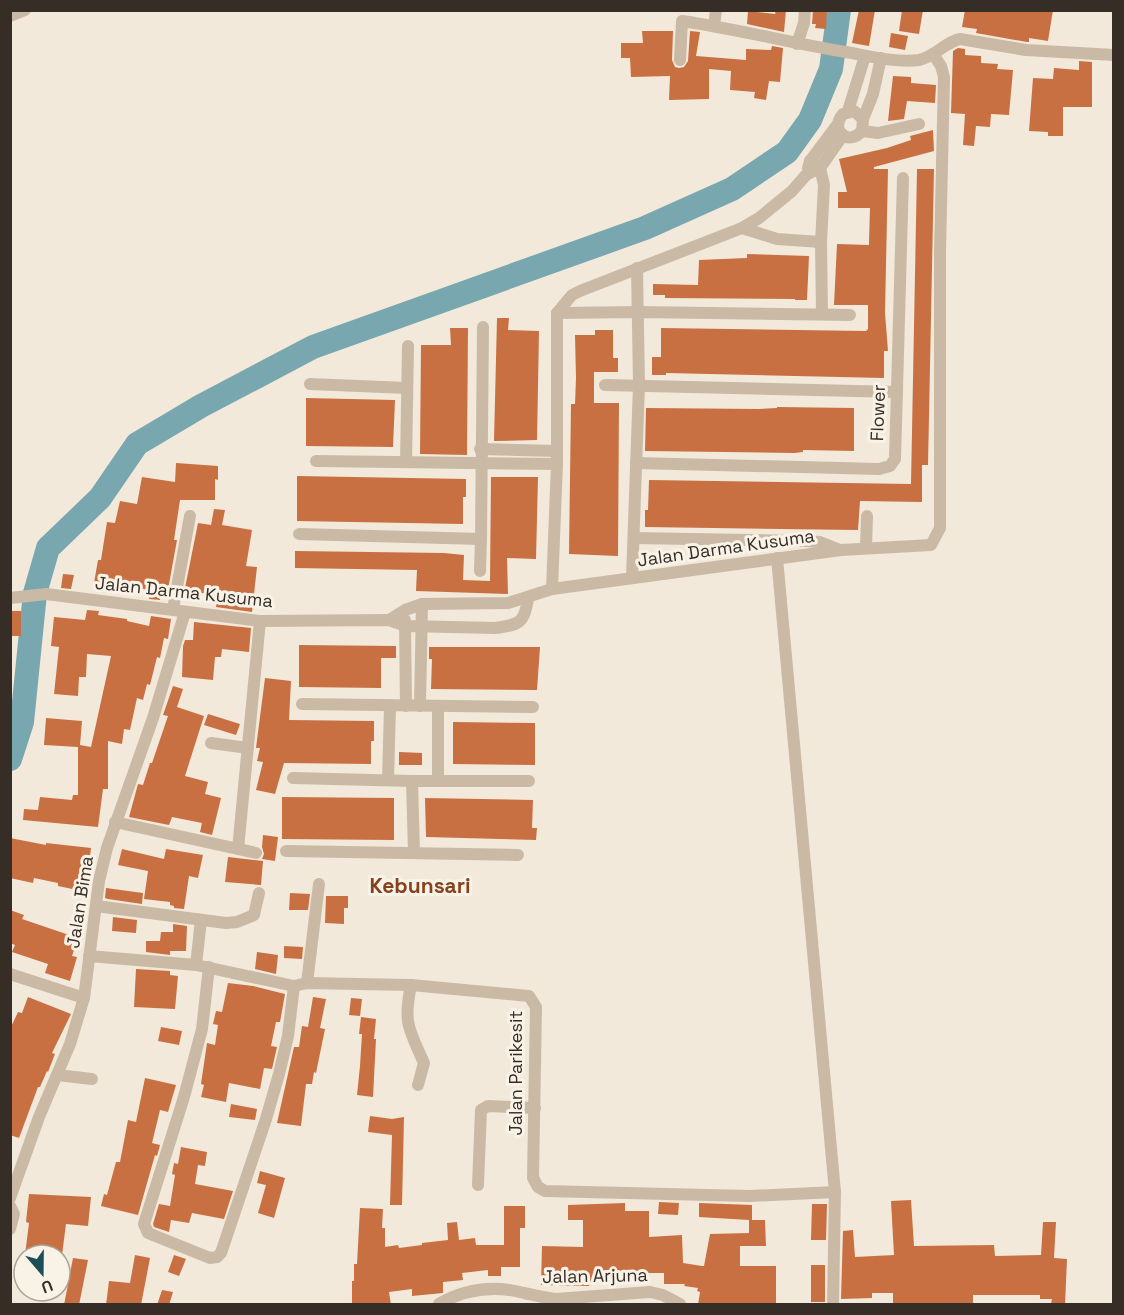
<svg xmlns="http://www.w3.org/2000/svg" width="1124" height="1315" font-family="'Space Grotesk',sans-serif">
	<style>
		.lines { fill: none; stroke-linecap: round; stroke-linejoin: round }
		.river { stroke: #78a7af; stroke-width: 24 }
		.building { fill: #c87042 }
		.street { stroke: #cabaa5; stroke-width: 12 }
		.labels { text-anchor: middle; stroke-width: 6; stroke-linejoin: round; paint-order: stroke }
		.street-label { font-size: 18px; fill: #362d27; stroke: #f9f2e6 }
		.quarter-label { font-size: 21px; font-weight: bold; fill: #86421f; stroke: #f9f2e6 }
	</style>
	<rect width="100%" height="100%" fill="#f2e9da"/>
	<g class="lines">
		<path class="river" d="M10 759 22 722 35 593 48 548 100 498 137 444 201 406 313 347 645 228 732 189 787 152 810 120 831 69 839 10"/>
	</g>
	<g class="building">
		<path d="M776 10H786L784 32 747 24 748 11 775 14Z"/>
		<path d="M813 10H827L826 29 815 28 816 24H812Z"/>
		<path d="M859 10H875L869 46 852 43Z"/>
		<path d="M902 10H923L919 34 899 31Z"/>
		<path d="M965 10H1053L1048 41 1029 38V42H1027L976 33 977 29 962 27Z"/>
		<path d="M642 31H673L672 60 675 67 679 68 684 67 688 61 690 31 700 32 696 56 746 60V49L771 50 772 46 783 48 780 82 769 81 766 100 754 98 755 92 730 90 731 71 709 69V99L669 100 670 76 631 77 630 58H621V43H643Z"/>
		<path d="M891 33 908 36 905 50 889 47Z"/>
		<path d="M958 48 965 49V55L981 56V63L998 64 997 69 1013 70 1009 115 991 114 990 127 976 126 974 146 963 145 965 114 951 113 953 51Z"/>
		<path d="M1079 61 1092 62V107H1063V136H1048V132L1029 131 1033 78 1053 79 1054 68 1079 70Z"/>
		<path d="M893 76 911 77V83L936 85 935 103 907 101 904 119 888 121Z"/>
		<path d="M933 130 934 151 874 167V169H888L885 313 888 351H884V378L666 373V375H652V357H661V328L866 331 868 329V305H834L837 244 869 245V242L870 208H838V192H847L839 159 887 148 911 140 910 136Z"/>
		<path d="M917 169H934L928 465H922V502L860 501 858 530 645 527V510H648L649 480 911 484Z"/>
		<path d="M747 254 809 256 807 300H795V299L665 298V295H653V284L698 285 699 260 747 258Z"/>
		<path d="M497 318H509L508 330 539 331 537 440 494 441Z"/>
		<path d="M450 328H468L467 455 420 454 421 345H451Z"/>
		<path d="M595 330H613V358H618V372H594V403H619L618 556 569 554 571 404H575L576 378 575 335H595Z"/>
		<path d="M306 398 395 400 393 447 306 446Z"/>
		<path d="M777 407 854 408V451L803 450V452L794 453 645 451 646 408 759 409 777 408Z"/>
		<path d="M176 463 218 466V480L215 479V500H180L174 540H177L167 595 161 594 160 600 149 599 150 590 107 583 106 585 94 583 98 560H101L107 522 115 523 120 501 137 504 142 477 175 482Z"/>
		<path d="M297 476 466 479V497H463V524L297 521Z"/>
		<path d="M491 477H538L536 559 507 558 508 594 416 591 417 570 295 568V551L444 553 464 555 463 580 490 581Z"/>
		<path d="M214 509 225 510 222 525 252 530 246 566 257 567 252 612 216 607 218 595 194 592 193 599 183 598 198 523 211 525Z"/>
		<path d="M63 574 74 575 71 589 61 588Z"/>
		<path d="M87 610 99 611 98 615 127 619V621L149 626 151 616 171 619 168 639 164 638 160 658 157 657 150 685 147 684 143 700 137 698 130 730 124 729 122 744 108 741V789H103L98 827 23 820 24 809 38 810 40 797 72 800 73 795H78V747L44 745 46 718 82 721 80 745 91 747 111 656 87 654 86 677H79L78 696 54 694 59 647 51 646 54 617 85 620Z"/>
		<rect x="10" y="611" width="11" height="25"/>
		<path d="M194 622 251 628 249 652 222 649 221 657H215L213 680 182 677 183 646 185 640H193Z"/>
		<path d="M299 645 396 646V658H381V688L299 687Z"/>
		<path d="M429 647H540L537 690 431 689 432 659H429Z"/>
		<path d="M265 678 291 681 289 720 374 721V741H371V764L284 763 275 794 256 790 263 762 257 761 260 748H256Z"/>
		<path d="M173 686 183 689 177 707 204 716 185 776 208 782 205 794 221 798 212 835 200 832 202 823 172 817 169 825 129 817 138 784 143 785 150 763H152L168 716 163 715Z"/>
		<path d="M208 714 240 724 236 735 204 725Z"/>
		<path d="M453 722 535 723V765L453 764Z"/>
		<path d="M399 752 422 753V765H399Z"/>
		<path d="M282 797 394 798V840L282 839Z"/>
		<path d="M425 798 533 800 532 828H537L536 840 426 837Z"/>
		<path d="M263 835 278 837 275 861 262 859 264 854 262 847Z"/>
		<path d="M10 838 46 845V843L91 848 89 864 94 865 89 894 81 893 82 891 58 886V883L34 878 33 883 10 878Z"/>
		<path d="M122 849 164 859 166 849 203 855 198 878 189 876 184 909 174 908V906L170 905V902L144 899 148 871 118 865Z"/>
		<path d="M228 857 263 861 261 885 225 882Z"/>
		<path d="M106 888 143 893 142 904 108 899 105 898Z"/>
		<path d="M290 893 310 894 308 910H289Z"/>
		<path d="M326 896H348V908H344V924L325 923Z"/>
		<path d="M10 910 24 915 22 919 78 938 72 956 77 957 70 981 45 973 48 964 12 952 15 945 10 943Z"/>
		<path d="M113 917 137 920 136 933 112 931Z"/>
		<path d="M173 924 187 926 186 951H170V955L146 952V941H160L161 932H173Z"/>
		<path d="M284 946 303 947 302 959 284 958Z"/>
		<path d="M257 952 278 955 276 974 255 969Z"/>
		<path d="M136 969 170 971V975L178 976 175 1009 134 1007Z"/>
		<path d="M228 983 253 986 285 994 280 1022H276L271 1046 277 1047 272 1069 264 1068 260 1089 229 1083 226 1102 201 1097 204 1085 201 1084 207 1043 215 1045 218 1025 213 1024 216 1011 222 1012Z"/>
		<path d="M28 997 71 1014 52 1053 55 1054 48 1072 47 1071 40 1087H38L19 1138 10 1135V1029L18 1012 22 1013Z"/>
		<path d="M313 997 326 999 320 1028 325 1029 316 1073 314 1072 312 1084H306L301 1126 277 1123 294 1047H299L302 1026 308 1027Z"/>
		<path d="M351 998 362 999 360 1016 349 1015Z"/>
		<path d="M361 1017 376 1019 374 1039H376L373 1097 357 1095 360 1066 362 1034H359Z"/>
		<path d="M161 1027 182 1031 179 1045 158 1041Z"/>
		<path d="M145 1078 176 1085 168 1112 160 1110 152 1143 160 1145 157 1156 155 1155 138 1215 101 1206 104 1194 107 1195 116 1162H120L128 1120 136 1122Z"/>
		<path d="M231 1104 257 1109 255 1120 229 1117Z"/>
		<path d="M370 1116 392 1119 404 1117 402 1205H390L392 1135 368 1132Z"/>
		<path d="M181 1147 207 1152 205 1166 198 1165 195 1184 233 1191 224 1219 192 1213 189 1223 171 1220 169 1232 154 1227 153 1224 159 1204 170 1206 175 1175 172 1174 174 1163 178 1164Z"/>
		<path d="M260 1171 285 1178 274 1218 258 1213 266 1185 257 1183Z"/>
		<path d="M29 1194 91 1197 88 1226 66 1224 62 1255H25L29 1223 26 1222Z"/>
		<path d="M911 1200 914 1246 994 1245 995 1256 1041 1255 1043 1222H1056L1054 1258 1067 1259 1065 1305 1051 1304 1052 1299H1040V1295H973V1305L893 1304V1293H872V1298L841 1299 843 1231 853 1230 855 1257 894 1255 891 1201Z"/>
		<path d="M659 1202 679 1203 678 1215 658 1214Z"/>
		<path d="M625 1203V1211H649V1237L682 1235 683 1263 702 1266H704L710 1234 749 1233V1220L699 1217V1203L752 1205V1220H765L766 1246H740V1266H776V1305H698L700 1292 697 1291 698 1288 684 1286 685 1284H664V1273H638V1278L589 1282V1286L541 1285 542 1246 583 1247V1220H568V1205Z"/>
		<path d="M812 1204H827L826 1240H811Z"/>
		<path d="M504 1206H525V1228H520V1267H501V1276H488V1270L462 1273 463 1280 443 1282V1293L412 1296V1289L389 1292 391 1305H352V1281H354V1264H357L360 1208 383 1209 382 1228H385V1247L398 1245 399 1248 422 1245V1243L448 1240 447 1223 457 1222 459 1240 475 1238 476 1245H504Z"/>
		<path d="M135 1255 150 1258 141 1305H106L109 1281 130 1283Z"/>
		<path d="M174 1255 186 1259 179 1276 168 1272Z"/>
		<path d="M73 1258 88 1260 79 1305H64Z"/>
		<rect x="811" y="1265" width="14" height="37"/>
		<path d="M162 1290 173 1292 169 1305H157Z"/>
	</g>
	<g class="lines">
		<g class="street">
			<path d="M10 16 25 10"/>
			<path d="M714 26 716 10"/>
			<path d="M797 44 804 23 805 10"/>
			<path d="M680 60 682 21C737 29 791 43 846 52 869 56 896 63 919 60 935 57 945 42 960 39L1026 50 1114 55"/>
			<path d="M848 111 865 56"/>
			<path d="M863 119 873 94 881 58"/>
			<path d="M862 131 863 119 854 111 843 114C829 130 848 147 862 131L878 133 919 124"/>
			<path d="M810 161 820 168 824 185 821 242 822 314"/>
			<path d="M808 168 810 161 837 125"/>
			<path d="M742 228 777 239 821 242"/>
			<path d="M557 313 638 312 850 315"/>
			<path d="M310 384 407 388"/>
			<path d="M605 385 897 392"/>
			<path d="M480 449 557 451"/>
			<path d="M316 461 557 464"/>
			<path d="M406 462 408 346"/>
			<path d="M636 463 879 469 890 466 895 459 903 178"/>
			<path d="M299 534 481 539 483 327"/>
			<path d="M634 538 805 541 820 542 840 550"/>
			<path d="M866 548 867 516"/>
			<path d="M777 558 835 1192 833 1304"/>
			<path d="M480 571 481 539"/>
			<path d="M632 578 639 385 637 268"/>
			<path d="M552 589 557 464V313L572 295 580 291 742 228 759 218 792 191 806 175 820 168 843 135"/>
			<path d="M10 598 46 594 260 621 389 620 406 626 495 628C519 625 525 623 528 598"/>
			<path d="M173 609 190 516"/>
			<path d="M389 620 405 610 422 604 508 603 552 589 841 550 931 545 940 528V251L944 77 941 66 933 54"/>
			<path d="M405 620 406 706"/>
			<path d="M302 704 533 707"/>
			<path d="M420 706 422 604"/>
			<path d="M211 743 248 748"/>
			<path d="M293 778 412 781H529"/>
			<path d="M388 780 390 706"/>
			<path d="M412 781 414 853"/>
			<path d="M438 781V706"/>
			<path d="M115 822 256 853"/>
			<path d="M238 849 260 621"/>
			<path d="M286 851 518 855"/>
			<path d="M96 906 226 923 237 922 254 915 259 893"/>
			<path d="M89 956 196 965 294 986 307 983 411 985 529 996 536 1007 533 1178 538 1187 545 1191 749 1196 835 1192"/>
			<path d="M196 965 201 920"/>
			<path d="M209 967 202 1029 184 1097 144 1224 148 1233 210 1258 217 1257 221 1253 266 1119 279 1074 288 1036 294 986"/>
			<path d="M10 974 84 998"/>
			<path d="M307 983 319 884"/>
			<path d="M411 985C403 1024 409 1029 424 1063L418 1085"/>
			<path d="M57 1075 92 1079"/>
			<path d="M478 1185 481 1110 488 1106 535 1108"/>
			<path d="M10 1198 39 1117 70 1044 84 998 99 881 107 848 153 718 185 612"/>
			<path d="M10 1206 14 1214 10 1229"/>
			<path d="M439 1304C465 1289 494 1285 524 1293 535 1295 545 1298 556 1299L650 1292 663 1295 680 1304"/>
		</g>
	</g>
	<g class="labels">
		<g class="street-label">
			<text transform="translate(878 413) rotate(-88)" y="6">Flower</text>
			<text transform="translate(726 548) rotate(-8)" y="6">Jalan Darma Kusuma</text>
			<text transform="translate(184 592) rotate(6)" y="6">Jalan Darma Kusuma</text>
			<text transform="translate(80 902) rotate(-81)" y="6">Jalan Bima</text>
			<text transform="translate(516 1073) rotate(-90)" y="6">Jalan Parikesit</text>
			<text transform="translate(595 1276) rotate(-1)" y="6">Jalan Arjuna</text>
		</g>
		<g class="quarter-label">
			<text x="420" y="893">Kebunsari</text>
		</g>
	</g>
	<rect width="1124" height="1315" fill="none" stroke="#362d27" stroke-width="24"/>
	<g transform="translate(42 1273) rotate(160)"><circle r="28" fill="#f9f2e6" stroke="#aba39a" stroke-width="1.5"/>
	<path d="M0-4.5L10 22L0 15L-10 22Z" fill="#1c4e58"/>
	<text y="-9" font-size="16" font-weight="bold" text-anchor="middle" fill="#362d27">U</text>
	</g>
</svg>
